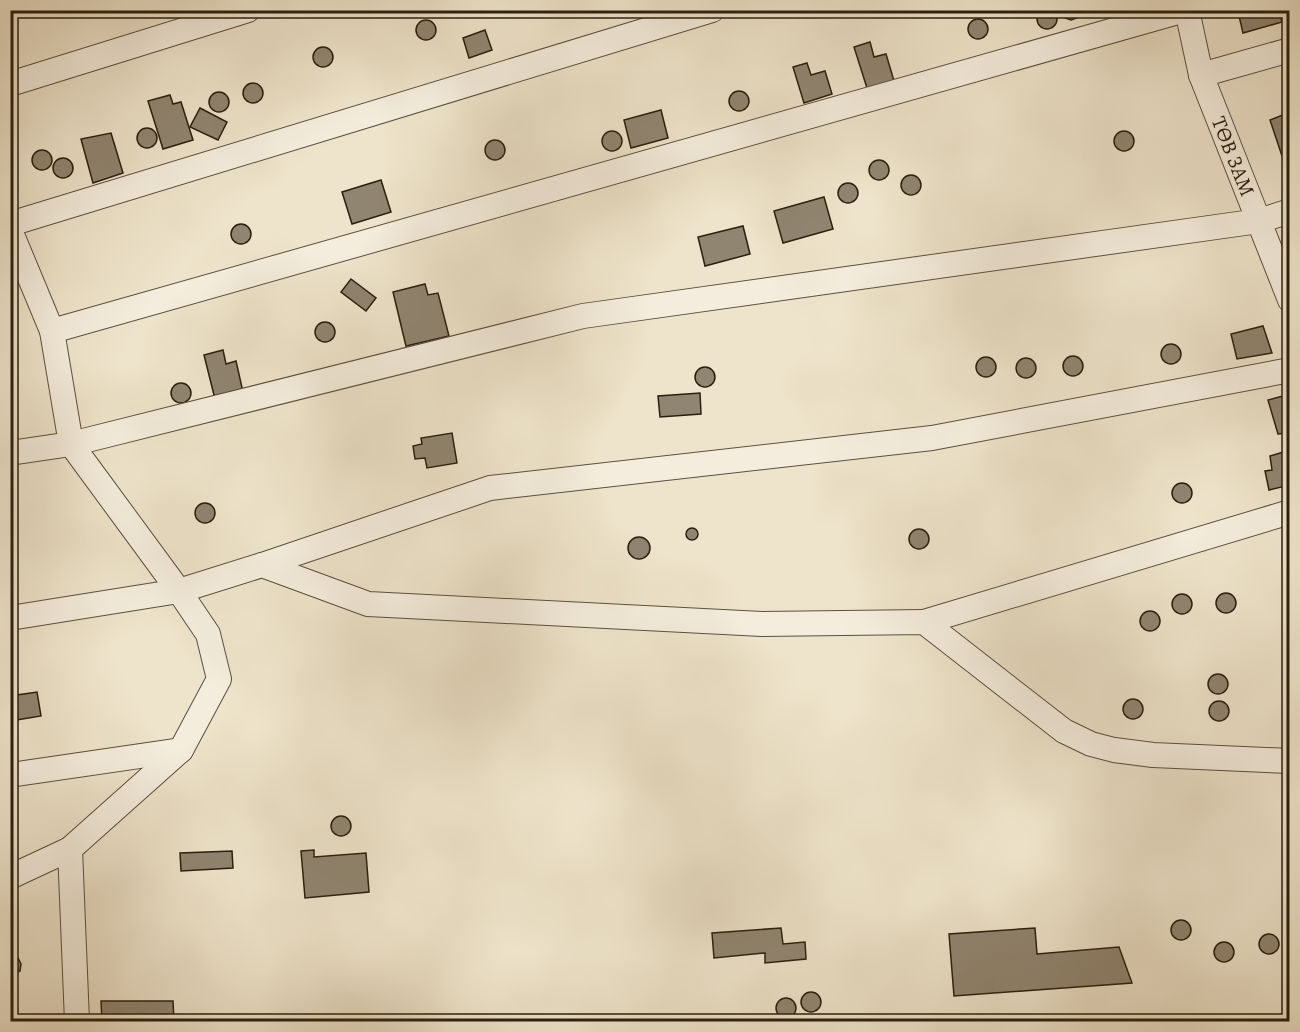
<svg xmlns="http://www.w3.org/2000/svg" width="1300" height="1032" font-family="Alegreya,serif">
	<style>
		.building { fill: #908571; stroke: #2a1f0f; stroke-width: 1.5 }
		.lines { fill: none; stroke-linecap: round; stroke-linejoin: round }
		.minor-casing { stroke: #5b503e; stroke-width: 26 }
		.minor { stroke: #f4eddd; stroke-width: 24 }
		.labels { text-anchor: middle; stroke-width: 4.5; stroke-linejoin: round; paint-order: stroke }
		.street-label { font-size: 21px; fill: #2a1f0f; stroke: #f4eddd }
	</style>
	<rect width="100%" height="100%" fill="#eee4cb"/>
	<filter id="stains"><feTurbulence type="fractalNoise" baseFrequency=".00333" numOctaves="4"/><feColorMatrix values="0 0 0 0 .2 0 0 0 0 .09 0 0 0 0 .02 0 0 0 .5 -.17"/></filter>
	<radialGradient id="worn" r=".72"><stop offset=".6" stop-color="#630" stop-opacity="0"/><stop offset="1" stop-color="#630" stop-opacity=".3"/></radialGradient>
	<g class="building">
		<circle cx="1047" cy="19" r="10"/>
		<path d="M1061 10H1081L1077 18 1071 20 1065 18Z"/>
		<path d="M1246 10H1279L1282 22 1243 33 1239 16 1247 14Z"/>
		<circle cx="978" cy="29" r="10"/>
		<circle cx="426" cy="30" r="10"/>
		<path d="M485 30 492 50 469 58 463 38Z"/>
		<path d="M870 42 874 57 886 54 894 81 867 88 854 47Z"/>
		<circle cx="323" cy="57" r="10"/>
		<path d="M807 63 811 75 825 71 832 94 804 103 793 67Z"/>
		<circle cx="253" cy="93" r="10"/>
		<circle cx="739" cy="101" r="10"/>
		<circle cx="219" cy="102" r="10"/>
		<path d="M170 95 173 104 181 102 193 140 163 149 148 101Z"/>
		<path d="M200 108 227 122 218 140 190 127Z"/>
		<path d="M661 110 668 138 631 148 624 120Z"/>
		<path d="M1290 112V166L1286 168 1270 120Z"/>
		<circle cx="147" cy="138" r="10"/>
		<circle cx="1124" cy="141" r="10"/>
		<circle cx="612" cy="141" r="10"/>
		<path d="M111 133 123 173 93 183 81 139Z"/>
		<circle cx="495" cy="150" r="10"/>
		<circle cx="42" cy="160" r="10"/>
		<circle cx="63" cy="168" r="10"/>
		<circle cx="879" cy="170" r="10"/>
		<circle cx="911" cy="185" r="10"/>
		<path d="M381 180 391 212 352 224 342 192Z"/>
		<circle cx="848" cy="193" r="10"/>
		<path d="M824 197 833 229 783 243 774 211Z"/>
		<circle cx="241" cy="234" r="10"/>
		<path d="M743 226 750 254 705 266 698 237Z"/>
		<path d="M351 279 376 298 366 311 341 292Z"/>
		<path d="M425 284 428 295 438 293 449 336 406 346 393 292Z"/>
		<circle cx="325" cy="332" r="10"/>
		<path d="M1263 326 1272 353 1237 359 1231 334Z"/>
		<circle cx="1171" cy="354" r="10"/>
		<path d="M223 350 226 364 236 361 243 392 215 399 204 355Z"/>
		<circle cx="1073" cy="366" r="10"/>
		<circle cx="986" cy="367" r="10"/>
		<circle cx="1026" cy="368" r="10"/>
		<circle cx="705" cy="377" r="10"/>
		<circle cx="181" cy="393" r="10"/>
		<path d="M700 393 701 414 660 417 658 396Z"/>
		<path d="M1290 394V433L1278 434 1268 400Z"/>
		<path d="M452 433 457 463 427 468 425 458 415 459 413 446 422 444 421 438Z"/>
		<path d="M1290 450V485L1269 490 1265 471 1272 470 1270 456Z"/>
		<circle cx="1182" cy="493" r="10"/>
		<circle cx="205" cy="513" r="10"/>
		<circle cx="692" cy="534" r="6"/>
		<circle cx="919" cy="539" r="10"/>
		<circle cx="639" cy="548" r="11"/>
		<circle cx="1226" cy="603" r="10"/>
		<circle cx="1182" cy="604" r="10"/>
		<circle cx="1150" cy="621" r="10"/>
		<circle cx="1218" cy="684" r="10"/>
		<path d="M37 692 41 716 10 721V696Z"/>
		<circle cx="1133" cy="709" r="10"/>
		<circle cx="1219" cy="711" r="10"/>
		<circle cx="341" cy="826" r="10"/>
		<path d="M314 850V857L366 853 369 892 305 898 301 851Z"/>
		<path d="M232 851 233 868 181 871 180 853Z"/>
		<circle cx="1181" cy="930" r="10"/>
		<path d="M781 928 783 944 805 942 806 959 765 963V953L714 958 712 933Z"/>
		<path d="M1035 928 1037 954 1119 947 1132 983 954 996 949 934Z"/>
		<circle cx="1269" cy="944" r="10"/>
		<circle cx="1224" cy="952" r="10"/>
		<path d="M10 955 18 958 21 964 20 971 12 975Z"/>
		<circle cx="811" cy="1002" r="10"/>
		<circle cx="786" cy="1008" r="10"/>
		<path d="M101 1001H173L174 1022H102Z"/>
	</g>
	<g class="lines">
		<defs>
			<g id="minor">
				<path id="s1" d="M1187 10 1201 75 1290 300"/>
				<path d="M1201 75 1290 50"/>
				<path d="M10 84 248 10"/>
				<path d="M10 224 712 10"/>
				<path d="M10 230 52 331 71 444 179 591 208 634 219 679 181 750 70 849 77 1022"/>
				<path d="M52 331 1185 10"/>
				<path d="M10 453 71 444 583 316 1259 221 1290 211"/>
				<path d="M262 565 490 488 932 438 1290 370"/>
				<path d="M10 618 179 591 262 565 368 604 762 624 924 622 1064 731 1091 744 1114 750 1153 755 1290 761"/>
				<path d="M924 622 1290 512"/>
				<path d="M10 775 181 750"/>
				<path d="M10 877 70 849"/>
			</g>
		</defs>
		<use href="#minor" class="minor-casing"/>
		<use href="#minor" class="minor"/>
	</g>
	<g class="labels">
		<g class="street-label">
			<text dy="7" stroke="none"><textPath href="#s1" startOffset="154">ТӨВ ЗАМ</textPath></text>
		</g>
	</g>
	<rect width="1300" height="1032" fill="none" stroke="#eee4cb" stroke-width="36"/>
	<rect x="12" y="12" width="1276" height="1008" fill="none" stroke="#2a1f0f" stroke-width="3"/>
	<rect x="18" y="18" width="1264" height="996" fill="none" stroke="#2a1f0f" stroke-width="1.5"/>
	<rect width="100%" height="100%" filter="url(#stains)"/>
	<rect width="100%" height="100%" fill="url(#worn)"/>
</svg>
